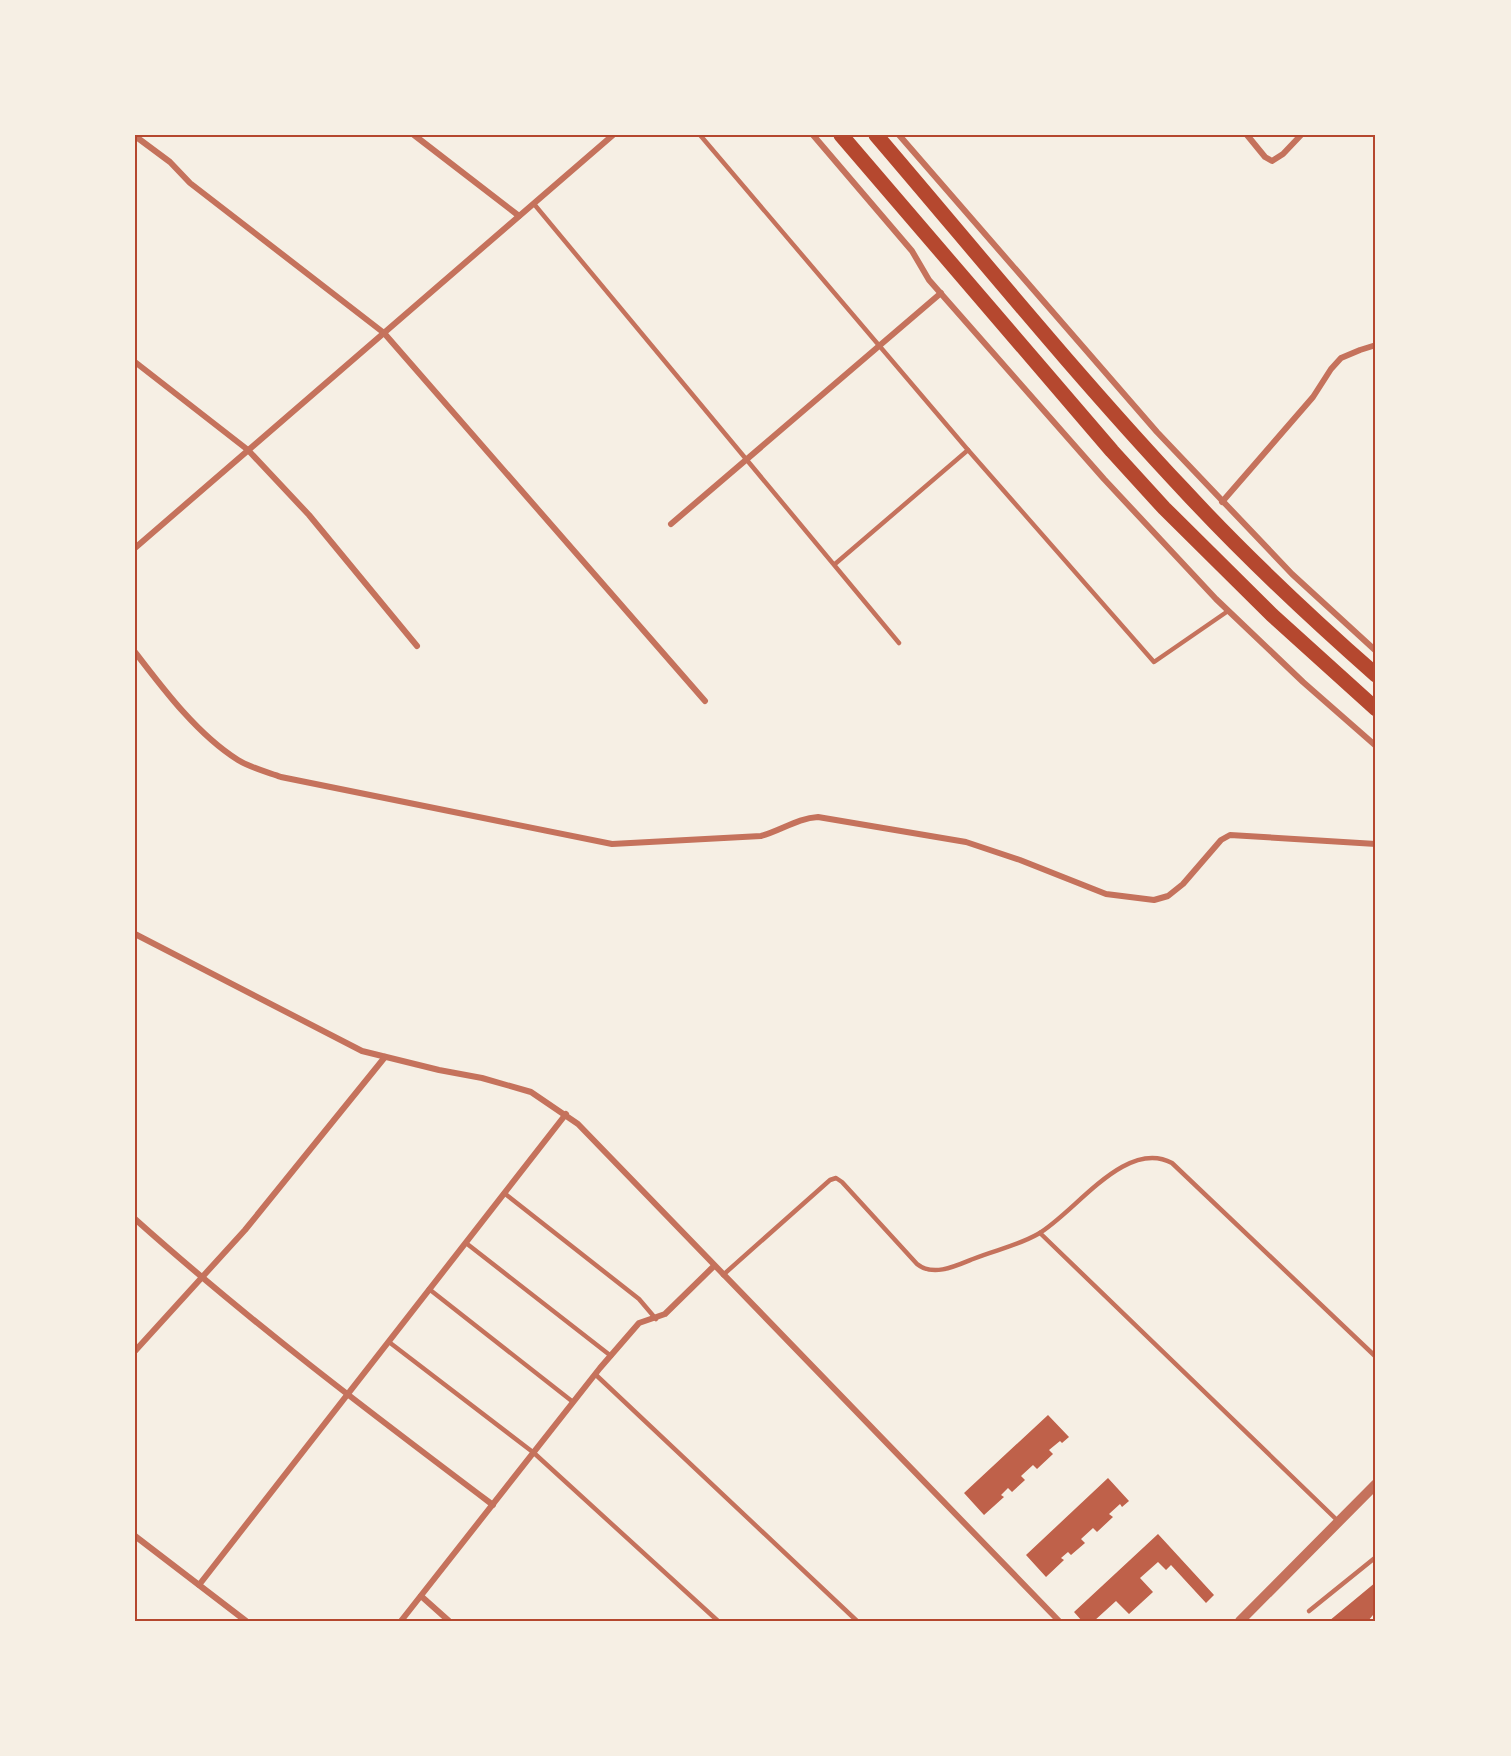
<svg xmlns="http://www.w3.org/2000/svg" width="1511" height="1756" font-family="'Asap Condensed',sans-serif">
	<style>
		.building { fill: #bf614a }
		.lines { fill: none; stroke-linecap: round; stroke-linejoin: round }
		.service { stroke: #c5725c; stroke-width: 4.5 }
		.minor { stroke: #c5725c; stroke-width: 6 }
		.tertiary { stroke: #c5725c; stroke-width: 10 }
		.primary { stroke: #b5482f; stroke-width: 15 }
		.neatline { fill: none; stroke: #b5482f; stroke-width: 2 }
	</style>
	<rect width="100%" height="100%" fill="#f6efe4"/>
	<g class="building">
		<path d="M1048 1415 1069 1437 1062 1443 1060 1441 1049 1450 1053 1454 1037 1469 1033 1465 1021 1476 1025 1480 1012 1492 1008 1488 1001 1495 1004 1497 984 1515 964 1493Z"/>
		<path d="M1108 1478 1129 1501 1122 1507 1120 1504 1109 1514 1113 1517 1097 1532 1093 1528 1081 1539 1085 1543 1071 1555 1068 1552 1061 1558 1064 1560 1046 1577 1026 1555Z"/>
		<path d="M1158 1534 1214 1595 1206 1603 1171 1565 1166 1570 1158 1562 1140 1578 1153 1592 1129 1614 1116 1601 1094 1621H1082L1074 1612Z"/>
		<path d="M1376 1582 1375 1618 1373 1615 1368 1621H1329Z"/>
	</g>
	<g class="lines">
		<g class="service">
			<path d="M700 135 968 450 1154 662 1228 611"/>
			<path d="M534 204 899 643"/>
			<path d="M835 564 968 450"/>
			<path d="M504 1193 639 1299 656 1319"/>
			<path d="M1040 1233 1338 1521"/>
			<path d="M466 1243 611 1356"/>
			<path d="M723 1275 830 1180 836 1178 842 1182 917 1264C933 1277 956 1266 973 1259 995 1250 1017 1246 1038 1234 1075 1213 1125 1138 1172 1163L1376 1357"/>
			<path d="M429 1289 573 1402"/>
			<path d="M389 1342 534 1453 718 1621"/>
			<path d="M595 1374 857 1621"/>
			<path d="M1309 1611 1376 1557"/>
		</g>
		<g class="minor">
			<path d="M414 135 519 216"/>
			<path d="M813 135 912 251 929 280 1104 479 1216 599 1303 682 1376 746"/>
			<path d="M899 135 1157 432 1292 574 1376 651"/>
			<path d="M1247 135 1265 157 1272 161 1283 154 1301 135"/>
			<path d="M135 136 170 162 190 183 384 333 705 701"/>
			<path d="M135 362 248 450 309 515 417 646"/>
			<path d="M1222 502 1313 397 1331 369 1341 358 1360 350 1376 345"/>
			<path d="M671 524 941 293"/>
			<path d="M135 548 613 135"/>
			<path d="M135 652C164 690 198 735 238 760 251 768 267 772 281 777L612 844 761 836C780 831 798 818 818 817L966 842 1020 860 1106 894 1154 900 1168 896 1183 884 1221 840 1230 835 1376 844"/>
			<path d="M135 934 362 1051 439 1070 482 1078 531 1092 578 1124 1059 1621"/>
			<path d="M135 1219C249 1321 371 1413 493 1505"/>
			<path d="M135 1351 245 1230 385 1057"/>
			<path d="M135 1536 246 1621"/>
			<path d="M199 1585 566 1114"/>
			<path d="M421 1596 449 1621"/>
			<path d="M401 1621 600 1368 639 1323 665 1314 714 1266"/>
		</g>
		<path class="tertiary" d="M1240 1621 1376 1484"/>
		<g class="primary">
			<path d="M841 135 1112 451 1164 508 1272 615 1376 709"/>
			<path d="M876 135C977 253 1076 375 1183 489 1243 554 1309 616 1376 675"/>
		</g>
	</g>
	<rect width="1511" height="1756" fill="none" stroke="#f6efe4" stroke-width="273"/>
	<rect x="136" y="136" width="1238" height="1484" class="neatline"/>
</svg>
